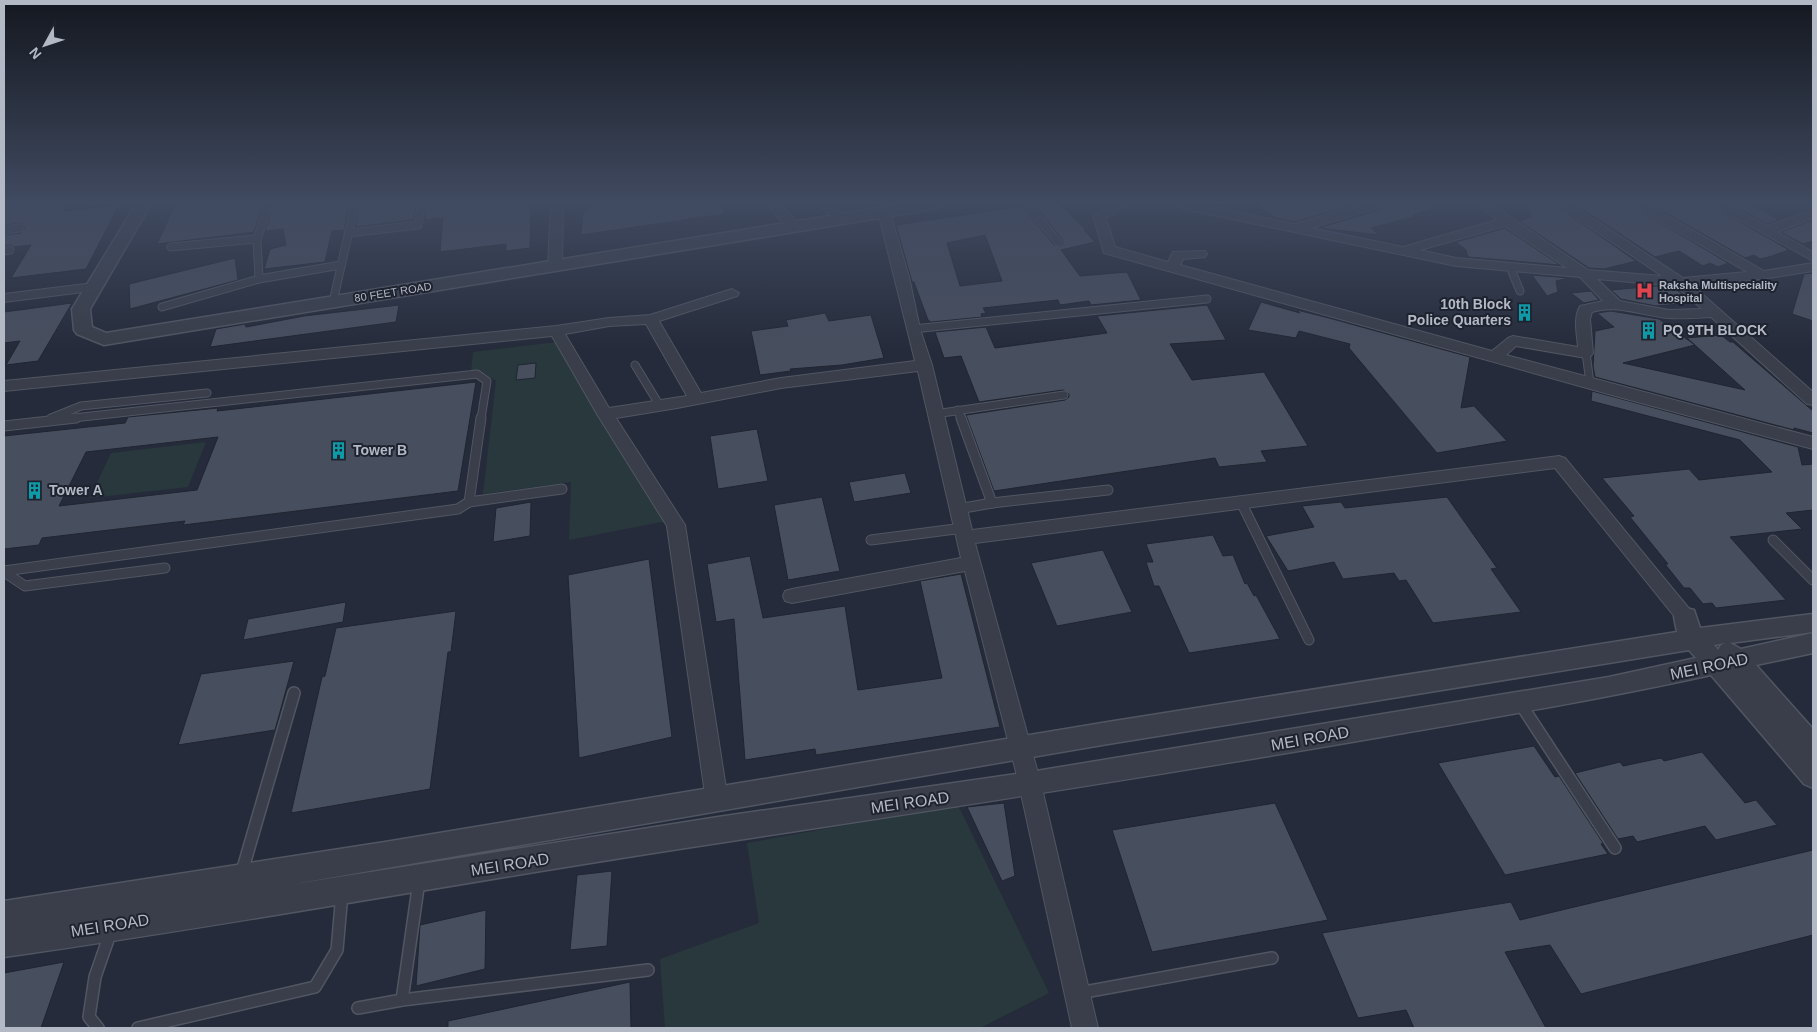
<svg xmlns="http://www.w3.org/2000/svg" width="1817" height="1032" font-family="Helvetica,sans-serif">
	<style>
		.green { fill: #28383c }
		.building { fill: #474e5e; stroke: #202531; fill-rule: evenodd }
		.lines { fill: none; stroke-linecap: round; stroke-linejoin: round }
		.service-far2-casing { stroke: #515662; stroke-width: 9 }
		.service-far1-casing { stroke: #515662; stroke-width: 11 }
		.service-casing { stroke: #515662; stroke-width: 14 }
		.minor-casing { stroke: #515662; stroke-width: 2 }
		.tertiary-casing { stroke: #515662; stroke-width: 3 }
		.service-far2 { stroke: #393e4a; stroke-width: 7 }
		.service-far1 { stroke: #393e4a; stroke-width: 9 }
		.service { stroke: #393e4a; stroke-width: 11 }
		.minor { fill: #393e4a; fill-rule: evenodd }
		.tertiary { fill: #393e4a; fill-rule: evenodd }
		.labels { text-anchor: middle; stroke-width: 4; stroke-linejoin: round; paint-order: stroke }
		.far-poi-label { font-size: 11px; font-weight: bold; fill: #b4b9c6; stroke: #1e232f; text-anchor: start }
		.far-street-label { font-size: 11px; fill: #b4b9c6; stroke: #1e232f }
		.poi-label { font-size: 14px; font-weight: bold; fill: #b4b9c6; stroke: #1e232f; text-anchor: start }
		.near-street-label { font-size: 16px; fill: #b4b9c6; stroke: #1e232f }
	</style>
	<rect width="100%" height="100%" fill="#252b3a"/>
	<g class="green">
		<path d="M557 342 667 521 569 540 571 482 483 494 496 381 481 371 471 372 473 352Z"/>
		<path d="M206 442 188 487 90 498 111 453Z"/>
		<path d="M958 805 1049 993 980 1028H665L660 959 759 923 747 843Z"/>
	</g>
	<g class="building">
		<path d="M4 204H68L64 211 119 205 86 269 11 278 31 245 14 247 11 245 4 246V235L21 233 25 228 22 223 4 225Z"/>
		<path d="M175 204H263L254 232 157 244Z"/>
		<path d="M274 204H349L344 230 332 231 325 262 264 269 270 249 286 245 283 229 265 231Z"/>
		<path d="M360 204H416L413 220 355 227Z"/>
		<path d="M426 204H531L530 248 506 251V244L440 252 443 218 424 220Z"/>
		<path d="M600 204H723L724 214 581 235 583 212Z"/>
		<path d="M1034 204H1060L1086 230H1084L1095 242 1061 250 1080 276 1127 272 1141 300 1091 305 1089 301 1060 305 1058 300 983 308 986 313 981 314 982 317 931 322 928 320 914 282H912L896 225 1022 206 1054 245 1061 246 1063 243 1062 239ZM985 235 1002 281 960 286 947 243Z"/>
		<path d="M1256 204H1354L1295 222 1276 218Z"/>
		<path d="M1385 204H1434V208L1413 215 1416 216 1371 228 1379 235 1319 228 1382 209Z"/>
		<path d="M1528 204H1554L1636 261 1604 269 1589 268 1519 221 1531 217Z"/>
		<path d="M1575 204H1629L1728 263 1718 267 1710 263 1703 266 1679 251 1655 257Z"/>
		<path d="M1651 204H1709L1789 250 1769 257 1760 259 1754 255 1745 258Z"/>
		<path d="M1732 204H1751L1779 220 1767 224Z"/>
		<path d="M1813 220V241L1803 244 1781 232Z"/>
		<path d="M1505 228 1560 265 1468 257 1466 250 1456 242Z"/>
		<path d="M235 258 238 280 130 309 129 284Z"/>
		<path d="M1813 273V321L1792 314 1804 274Z"/>
		<path d="M1532 275 1569 278 1556 281 1558 292 1547 296Z"/>
		<path d="M1656 286 1675 288 1692 303 1656 306 1621 299 1611 290Z"/>
		<path d="M1591 291 1599 300 1584 303 1571 293Z"/>
		<path d="M1261 302 1300 313 1297 310 1329 318 1470 357 1461 408 1474 406 1507 441 1437 453 1349 348 1350 344 1299 331 1296 338 1248 330Z"/>
		<path d="M72 303 38 361 6 365 20 341 4 343V312Z"/>
		<path d="M399 305 396 322 210 347 216 329 245 324 246 327 304 316Z"/>
		<path d="M1207 305 1226 340 1170 344 1192 380 1264 372 1308 446 1261 451 1267 462 1219 467 1215 458 994 491 966 415 1065 400 1069 397V394L1063 390 979 402 961 356 944 358 935 332 986 327 995 348 1107 333 1097 316Z"/>
		<path d="M1611 311 1659 319 1695 345 1623 363 1745 390 1687 338 1721 335 1730 342H1733L1813 411V433L1794 428V430L1595 377 1593 366 1595 331 1614 327 1597 313Z"/>
		<path d="M825 313 829 321 871 315 884 358 842 365 790 369 791 371 760 375 751 331 788 326 786 320Z"/>
		<path d="M536 363 535 378 516 380 518 365Z"/>
		<path d="M476 382 458 491 183 525 185 521 42 538 39 545 4 549V436L125 423 128 417 218 408 217 411ZM218 437 197 490 59 506 86 452Z"/>
		<path d="M1592 391 1798 447 1802 465 1813 464V510L1786 513 1802 529 1730 537 1786 600 1716 608 1712 603 1703 604 1690 588H1684L1665 564H1668L1630 517 1634 516 1602 478 1689 469 1699 480 1772 472 1740 440 1591 401Z"/>
		<path d="M757 429 768 481 718 489 710 436Z"/>
		<path d="M905 473 911 493 854 502 849 482Z"/>
		<path d="M822 497 840 571 788 580 774 505Z"/>
		<path d="M1447 497 1497 568 1491 569 1521 612 1433 623 1406 580 1399 581 1394 573 1343 579 1334 562 1288 571 1266 536 1314 527 1302 506 1341 502 1345 508Z"/>
		<path d="M531 502 530 536 493 542 496 508Z"/>
		<path d="M1213 535 1223 556 1233 555 1245 584 1247 583 1254 596 1256 595 1280 639 1189 653 1159 586H1154L1146 562H1153L1146 544Z"/>
		<path d="M1103 550 1132 612 1057 626 1031 563Z"/>
		<path d="M750 556 763 618 845 606 858 690 942 678 920 581 961 574 1000 727 816 755 815 749 745 760 734 619 716 622 707 564Z"/>
		<path d="M649 559 672 737 579 758 568 575Z"/>
		<path d="M346 602 343 622 243 640 248 619Z"/>
		<path d="M456 611 451 652H448L430 789 291 813 322 677 325 676 336 628Z"/>
		<path d="M294 661 275 730 178 745 201 674Z"/>
		<path d="M1534 746 1555 777 1559 776 1603 843 1601 844 1608 854 1505 875 1438 763Z"/>
		<path d="M1702 752 1745 803 1756 800 1777 825 1716 840 1705 826 1637 842 1633 836 1618 839 1575 773 1620 762 1623 766 1661 758 1664 761Z"/>
		<path d="M1004 803 1015 876 1002 881 967 807Z"/>
		<path d="M1275 803 1328 920 1152 952 1112 830Z"/>
		<path d="M1813 850V935L1581 994 1550 945 1505 952 1546 1028H1414L1406 1010 1358 1018 1322 933 1511 902 1520 920Z"/>
		<path d="M612 871 607 946 570 950 577 875Z"/>
		<path d="M486 910 485 969 416 986 420 925Z"/>
		<path d="M64 962 41 1028H4V973Z"/>
		<path d="M630 982 631 1028H448V1021Z"/>
	</g>
	<g class="lines">
		<defs>
			<g id="service-far2">
				<path d="M269 204 257 239 259 279 341 265"/>
				<path d="M1027 204 1058 242"/>
				<path d="M4 230 20 228"/>
				<path d="M349 233 418 225 421 204"/>
				<path d="M171 247 257 239"/>
				<path d="M4 251 10 250"/>
				<path d="M1510 267 1520 291"/>
				<path d="M333 302 355 204"/>
				<path d="M162 307 259 279"/>
				<path d="M913 329 1207 299"/>
				<path d="M1586 353 1590 383"/>
				<path d="M635 365 660 406"/>
				<path d="M958 410 961 419"/>
				<path d="M935 414 1064 395"/>
				<path d="M51 418 81 406 207 393"/>
				<path d="M64 419 477 374 487 381 481 419"/>
			</g>
			<g id="service-far1">
				<path d="M961 418 992 503"/>
				<path d="M4 426 76 418"/>
				<path d="M469 502 562 489"/>
				<path d="M1241 502 1309 640"/>
				<path d="M958 509 992 503 1108 490"/>
				<path d="M871 540 963 528"/>
				<path d="M1773 540 1813 580"/>
				<path d="M4 571 458 509 469 502 481 418"/>
				<path d="M4 572 25 586 165 568"/>
			</g>
			<g id="service">
				<path d="M1520 703 1615 848"/>
				<path d="M241 875 294 693"/>
				<path d="M1079 993 1272 958"/>
				<path d="M402 1000 419 881"/>
				<path d="M358 1008 402 1000 648 970"/>
				<path d="M98 1028 89 1017 95 977 111 931"/>
				<path d="M138 1028 315 987 337 950 342 893"/>
			</g>
			<g id="minor">
				<path d="M551 204H563L562 266 555 270 548 266Z"/>
				<path d="M767 204H780L799 224 801 227 799 230H789Z"/>
				<path d="M819 204H833L847 219 846 222H836Z"/>
				<path d="M1112 204H1129L1106 218 1115 247 1168 262 1173 252 1205 251 1207 254 1205 257 1183 259 1180 265 1492 351 1508 338 1513 336 1578 347C1577 334 1573 318 1580 306L1603 301 1580 277 1456 266 1179 208 1173 204H1199L1295 224 1362 204H1383L1381 207 1311 228 1403 247 1497 220 1476 204H1491L1588 270 1662 276 1556 204H1571L1683 278 1747 272 1631 204H1647L1764 271 1813 263V271L1762 279 1692 285 1813 392V405L1807 404 1711 317C1697 318 1682 319 1668 318 1643 316 1617 304 1592 312L1590 319 1593 353 1591 356 1586 358 1516 346 1506 355 1813 437V449L1626 399 1104 253 1093 216ZM1505 226 1567 268 1456 258 1420 250ZM1597 279 1676 286 1702 309 1669 310 1620 301Z"/>
				<path d="M1711 204H1727L1767 226 1813 210V218L1777 232 1813 252V261Z"/>
				<path d="M884 208 890 212 909 277 920 329 932 365 972 530 1559 456 1565 458 1696 617 1693 622 1686 625 1679 622 1555 468 975 543 1041 784 1098 1028H1072L1019 784 965 571 792 603 785 601 783 596 785 591 792 589 961 558 918 371 781 388 677 408 616 418 685 525 728 801 725 808 717 811 709 808 706 801 667 526 597 414 552 336 4 391V381L556 326 609 318 650 315 732 289 739 293 737 296 659 321 701 393 781 378 915 361 878 212ZM646 324 687 396 609 408 565 334 609 326Z"/>
				<path d="M94 283 99 284 101 287 99 290 4 302V294Z"/>
			</g>
			<g id="tertiary">
				<path d="M136 204H151L90 309 92 327 106 333 903 204H941L939 207 934 209 104 345 77 334 74 330 72 309Z"/>
				<path d="M1686 608 1694 610 1700 628 1813 614V632L1730 643 1741 649 1813 633V653L1756 665 1813 729V788L1804 784 1711 675C1597 700 1483 719 1369 739 1155 776 940 809 725 842 484 878 245 923 4 957V901L385 842 1108 722 1677 632 1674 617 1678 610ZM1725 643 1721 645 1718 650 1714 645ZM1689 650 1696 658 1609 677 1030 772 718 817 288 885 1108 744Z"/>
			</g>
		</defs>
		<use href="#service-far2" class="service-far2-casing"/>
		<use href="#service-far1" class="service-far1-casing"/>
		<use href="#service" class="service-casing"/>
		<use href="#minor" class="minor-casing"/>
		<use href="#tertiary" class="tertiary-casing"/>
		<use href="#service-far2" class="service-far2"/>
		<use href="#service-far1" class="service-far1"/>
		<use href="#service" class="service"/>
		<use href="#minor" class="minor"/>
		<use href="#tertiary" class="tertiary"/>
	</g>
	<linearGradient id="sky" x2="0" y2="1"><stop stop-color="#141820"/><stop offset="0.58" stop-color="#404a60"/><stop offset="1" stop-color="#404a60" stop-opacity="0"/></linearGradient>
	<rect width="1817" height="349" fill="url(#sky)"/>
	<defs>
		<symbol id="hospital-bare" viewBox="-9 -9 18 18"><path d="M-5-5h3v3.5h4V-5h3V5h-3V1.5h-4V5h-3Z" fill="#e0444e" stroke="#1e232f" stroke-width="2.5" paint-order="stroke"/></symbol>
		<symbol id="building-bare" viewBox="-9 -9 18 18"><path d="M-4-6H4V6H1V3H-1V6H-4ZM-2.5-4.3h1.7v1.8h-1.7ZM.8-4.3h1.7v1.8H.8ZM-2.5-1h1.7V.8h-1.7ZM.8-1h1.7V.8H.8Z" fill="#0f9aa8" stroke="#1e232f" stroke-width="2.5" paint-order="stroke"/></symbol>
	</defs>
	<g fill-rule="evenodd">
		<use href="#hospital-bare" x="1632" y="278" width="25" height="25"/>
		<use href="#building-bare" x="1512" y="300" width="25" height="25"/>
		<use href="#building-bare" x="1636" y="318" width="25" height="25"/>
		<use href="#building-bare" x="326" y="438" width="25" height="25"/>
		<use href="#building-bare" x="22" y="478" width="25" height="25"/>
	</g>
	<g class="labels">
		<g class="far-poi-label">
			<text x="1659" y="289">Raksha Multispeciality<tspan x="1659" dy="13">Hospital</tspan></text>
		</g>
		<g class="far-street-label">
			<text transform="translate(393 292) rotate(-9)" y="4">80 FEET ROAD</text>
		</g>
		<g class="poi-label">
			<text x="1511" y="309" text-anchor="end">10th Block<tspan x="1511" dy="16">Police Quarters</tspan></text>
			<text x="1663" y="335">PQ 9TH BLOCK</text>
			<text x="353" y="455">Tower B</text>
			<text x="49" y="495">Tower A</text>
		</g>
		<g class="near-street-label">
			<text transform="translate(1709 666) rotate(-12)" y="6">MEI ROAD</text>
			<text transform="translate(1310 738) rotate(-10)" y="6">MEI ROAD</text>
			<text transform="translate(910 802) rotate(-8)" y="6">MEI ROAD</text>
			<text transform="translate(510 864) rotate(-9)" y="6">MEI ROAD</text>
			<text transform="translate(110 925) rotate(-9)" y="6">MEI ROAD</text>
		</g>
	</g>
	<rect width="1817" height="1032" fill="none" stroke="#b4b9c6" stroke-width="10"/>
	<g transform="translate(45 45) rotate(230)" stroke="#1e232f" stroke-width="4" paint-order="stroke">
	<path d="M0-4L9 19L0 12L-9 19Z" fill="#b4b9c6"/>
	<text y="-8" font-size="14" font-weight="bold" text-anchor="middle" fill="#b4b9c6">N</text>
	</g>
</svg>
